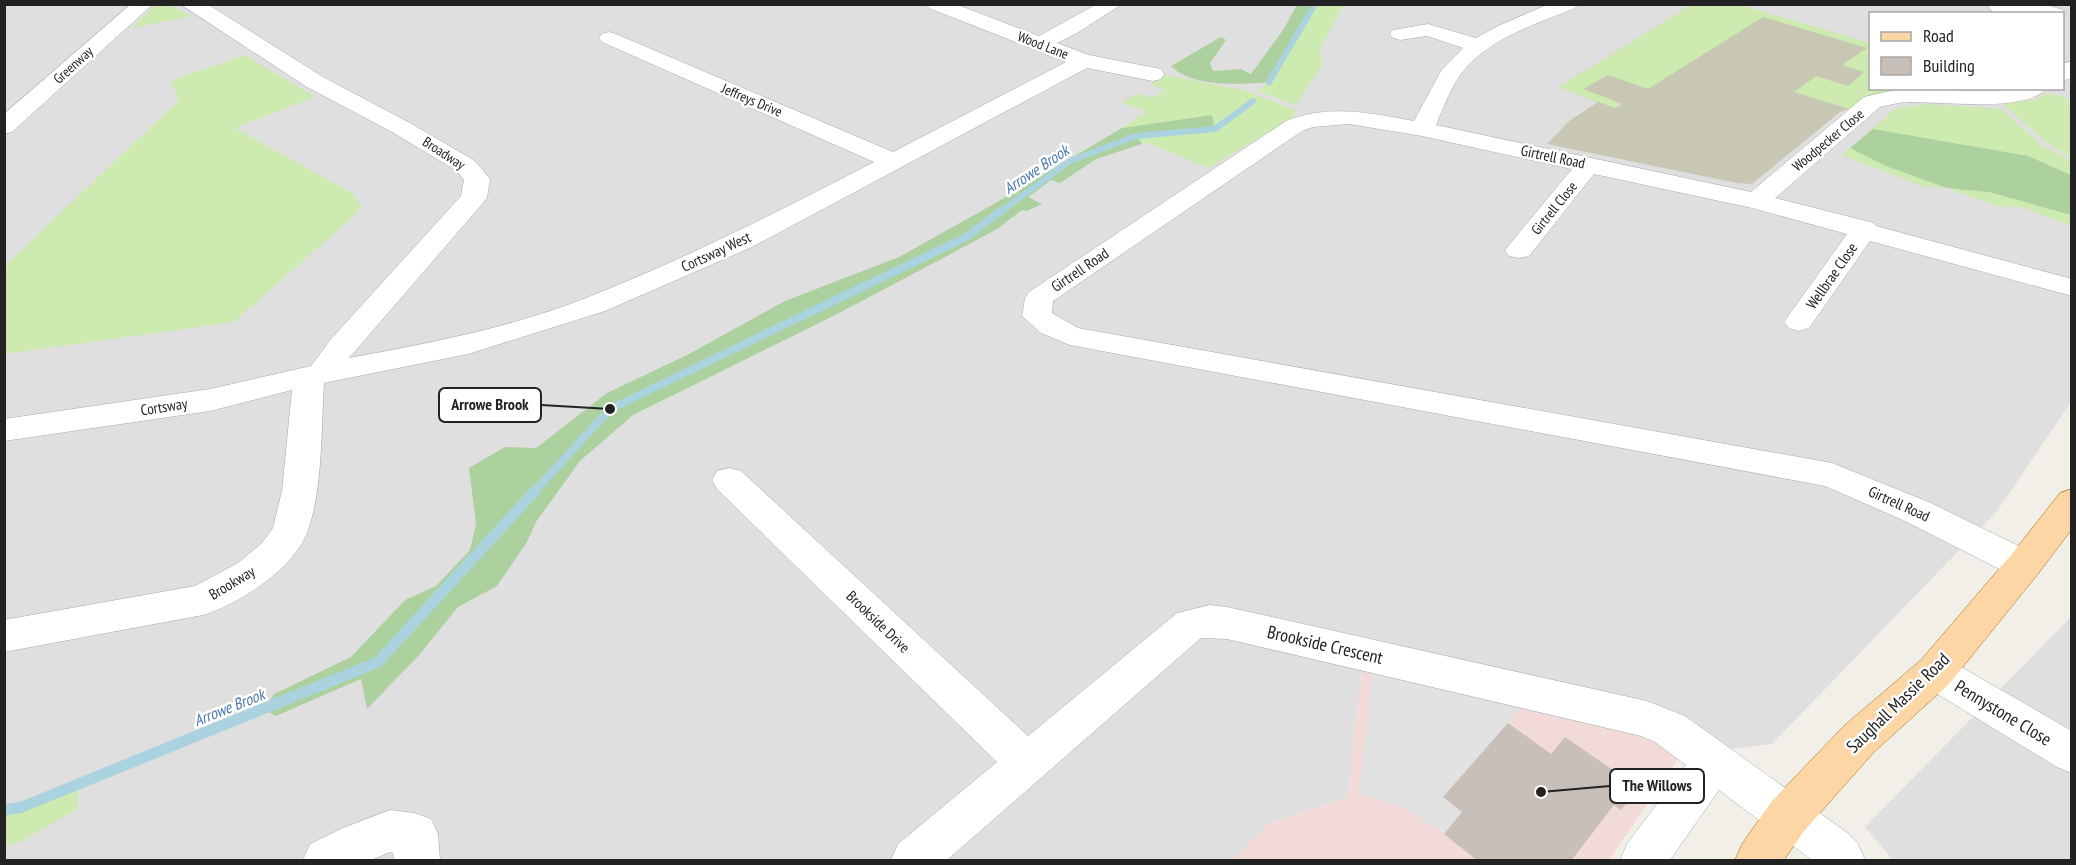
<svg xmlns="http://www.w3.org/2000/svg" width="2076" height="865" font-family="'PT Sans Narrow',sans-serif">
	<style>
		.residential { fill: #e0dfdf; fill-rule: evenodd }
		.commercial { fill: #f2dad9 }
		.construction { fill: #c7c7b4 }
		.grass { fill: #cdebb0 }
		.forest { fill: #add19e }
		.parking { fill: #e2e2e2 }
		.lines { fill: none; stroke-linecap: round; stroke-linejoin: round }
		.stream-far2 { stroke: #aad3df; stroke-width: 6 }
		.stream-far1 { stroke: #aad3df; stroke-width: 8 }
		.stream { stroke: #aad3df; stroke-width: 11 }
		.building { fill: #c7bfb8 }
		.minor-casing { stroke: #a9a9a9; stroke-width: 1 }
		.major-casing { stroke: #a06b00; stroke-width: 1 }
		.minor { fill: #fff; fill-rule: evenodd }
		.major { fill: #fcd6a4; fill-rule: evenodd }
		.labels { text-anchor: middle; stroke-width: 5; stroke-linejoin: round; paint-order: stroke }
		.far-street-label { font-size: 14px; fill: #222; stroke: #fff }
		.street-label { font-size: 15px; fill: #222; stroke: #fff }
		.water-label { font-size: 16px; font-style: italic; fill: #4a7aab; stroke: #fff }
		.near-street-label { font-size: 18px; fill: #222; stroke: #fff }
		.leader { fill: none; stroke: #222; stroke-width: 2 }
		.callout-dot { fill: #222; stroke: #fff; stroke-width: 2 }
		.callout { fill: #fff; stroke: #222; stroke-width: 2 }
		.callout-label { font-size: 16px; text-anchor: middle; font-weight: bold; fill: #222 }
	</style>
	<rect width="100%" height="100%" fill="#f2efe9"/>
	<g class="residential">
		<path d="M5 5H2071V402L1997 511 1772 744 1681 755 1651 739 1361 673 1348 797 1268 824 1233 860H5ZM1870 14H2062V88H1870Z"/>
		<path d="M2070 618 2071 619V860H1893L1865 827Z"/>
	</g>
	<path class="commercial" d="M1361 672 1651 739 1681 755 1609 860H1233L1268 824 1348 797Z"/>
	<path class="construction" d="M1691 5H1737L1870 43V88L1925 89 1862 100 1849 109 1840 112 1752 184 1737 183 1547 144 1569 121 1598 102 1559 87Z"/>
	<g class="grass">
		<path d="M1737 4 1870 43V88L1925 89 1929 92 1862 100 1849 109 1794 92 1816 76 1848 86 1864 72 1842 65 1867 48 1763 17 1648 89 1608 75 1583 89 1622 104 1615 108 1559 87 1691 5Z"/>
		<path d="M169 5 192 16 132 28 153 7Z"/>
		<path d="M1315 5H1343L1320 49 1322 66 1296 105 1257 91 1269 82Z"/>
		<path d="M245 55 315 97 235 128 352 193 361 206 357 213 234 322 5 354V266L179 100 171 80Z"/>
		<path d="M1160 74 1243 90 1296 110 1293 117 1209 168 1148 143 1142 144 1136 136 1215 129 1212 115 1122 128 1146 112 1122 102 1137 93 1152 98 1165 90 1149 84Z"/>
		<path d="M2048 93 2070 99 2067 103 2071 105V158L2040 137 2003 104 2033 100Z"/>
		<path d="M1929 104 2001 109 2040 144 2071 161V226L2021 207H1999L1947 188 1921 186 1842 155 1896 108Z"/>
		<path d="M78 784V808L21 842 5 846V815Z"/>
	</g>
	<g class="forest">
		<path d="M1297 5H1315L1269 82C1242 85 1190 87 1171 66L1221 37 1226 40 1210 63 1213 71 1241 69 1251 74 1283 30Z"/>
		<path d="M1212 115 1215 129 1137 136 1142 144 1096 159 1060 183 1051 180 1028 197 1042 204 1027 211 1022 210 997 229 947 256 839 313 633 415 580 461 536 522 527 542 497 586 458 607 419 655 367 709 361 679 276 716 264 709 274 694 351 657 405 600 436 586 470 550 476 524 469 468 505 447 536 448 607 393 687 355 785 301 899 257 992 205 1122 128Z"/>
		<path d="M1873 129 2028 156 2071 175V215L1989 192 1947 188 1886 166 1850 148Z"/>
	</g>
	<path class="parking" d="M1373 671 1520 706 1508 723 1443 797 1462 812 1444 834 1409 810 1359 794Z"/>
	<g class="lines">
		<g class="stream-far2">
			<path d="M1269 82 1315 4"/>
			<path d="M1000 212 1070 161 1136 136 1215 129 1253 101"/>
		</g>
		<path class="stream-far1" d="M533 493 610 409 966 237 1002 210"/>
		<path class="stream" d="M4 810 22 807 378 662 535 491"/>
	</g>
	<path class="building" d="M1508 723 1551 754 1565 737 1639 788 1621 810 1614 805 1571 861H1478L1444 834 1462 812 1443 797Z"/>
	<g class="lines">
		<defs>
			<g id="minor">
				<path d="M131 4H153L12 132 4 134V114Z"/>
				<path d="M180 4H207L212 7 323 77 410 123 475 161 490 179 487 198 483 203 349 358C429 343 510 328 586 298 685 259 780 211 874 162L602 42 599 38 602 34 609 32 616 34 893 152 1066 62 929 8 926 4H955L1039 36 1097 4H1122L1077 33 1057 43 1089 55 1161 69 1164 74 1161 79 1153 81 1087 68 752 247 605 311 468 354 324 383C321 429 323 487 308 530 295 569 240 603 203 615L4 652V620L195 586 238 563 262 543 273 528 282 491 292 390 210 411 4 441V419L210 389 311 366 332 338 461 196 464 180 457 171 394 133 307 87Z"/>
				<path d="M1549 4H1578L1575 8C1536 24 1486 39 1460 75 1450 90 1443 108 1436 125L1751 192 1864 97 1899 89 1986 91 2046 88C2027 115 1929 99 1898 103 1892 104 1886 106 1880 107L1775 198 1874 223 1876 226 2072 279V296L1870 241 1809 328 1799 331 1789 328 1784 322 1847 234 1752 208 1594 174 1529 256 1519 258 1509 256 1505 250 1572 169 1422 136 1349 124 1313 127 1302 131 1053 301 1052 313 1078 328 1832 463 1931 503 2037 555 2043 565 2037 575 2024 579 2011 575 1905 521 1825 486 1070 345 1041 333 1022 316 1025 298 1029 292 1286 121C1328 104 1370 113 1414 121L1441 71 1463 48 1427 36 1400 40 1393 38 1390 34 1393 30 1428 24 1476 38 1498 26Z"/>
				<path d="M1991 4H2044L2063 10 2066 14 2062 18V14L1999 13 1992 11 1989 7Z"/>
				<path d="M2072 61V78L2062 81V64Z"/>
				<path d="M729 468 741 471 1028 736 1177 613 1210 605 1227 607 1647 701 1685 716 1849 834 1858 844 1865 860H1812L1719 790 1670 860H1620L1627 844 1686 765 1655 742 1641 736 1227 639 1201 638 947 860H891L898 844 997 762 717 489 712 480 717 471Z"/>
				<path d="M1935 655 1949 660 2072 731V773L2057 767 1921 684 1915 672 1921 660Z"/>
				<path d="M390 810 415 813 431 819 438 834 440 860H394L393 853 390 852 371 860H303L310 844 343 828Z"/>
			</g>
			<path id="major" d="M2072 489V529L2037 575 1949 684 1874 752 1804 831 1784 860H1735L1742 844 1772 801 1844 726 1921 660 2011 555 2060 493Z"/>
		</defs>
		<use href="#minor" class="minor-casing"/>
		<use href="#major" class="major-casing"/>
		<use href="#minor" class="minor"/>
		<use href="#major" class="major"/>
	</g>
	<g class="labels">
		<g class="far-street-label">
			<text transform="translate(1043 45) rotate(21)" y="5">Wood Lane</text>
			<text transform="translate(73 65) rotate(-42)" y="5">Greenway</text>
			<text transform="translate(752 100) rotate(23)" y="5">Jeffreys Drive</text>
			<text transform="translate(1828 140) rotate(-40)" y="5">Woodpecker Close</text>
			<text transform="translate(444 153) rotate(33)" y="5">Broadway</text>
			<text transform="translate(1554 208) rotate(-51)" y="5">Girtrell Close</text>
		</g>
		<g class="street-label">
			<text transform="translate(1553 157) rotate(12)" y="5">Girtrell Road</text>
			<text transform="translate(716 252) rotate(-25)" y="5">Cortsway West</text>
			<text transform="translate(1080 270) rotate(-34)" y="5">Girtrell Road</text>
			<text transform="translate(1832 276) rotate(-55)" y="5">Wellbrae Close</text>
			<text transform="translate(164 407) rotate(-9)" y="5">Cortsway</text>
			<text transform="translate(1899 504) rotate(24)" y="5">Girtrell Road</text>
			<text transform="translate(232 583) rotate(-31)" y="5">Brookway</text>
			<text transform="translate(878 622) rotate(44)" y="5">Brookside Drive</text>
		</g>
		<g class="water-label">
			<text transform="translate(1036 169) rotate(-34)" y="6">Arrowe Brook</text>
			<text transform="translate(229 707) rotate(-22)" y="6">Arrowe Brook</text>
		</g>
		<g class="near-street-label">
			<text transform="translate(1325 645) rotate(13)" y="6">Brookside Crescent</text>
			<text transform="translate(1898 703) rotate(-44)" y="6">Saughall Massie Road</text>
			<text transform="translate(2003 713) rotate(31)" y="6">Pennystone Close</text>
		</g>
	</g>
	<path class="leader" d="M610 409L541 405M1541 792L1610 786"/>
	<g class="callout-dot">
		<circle cx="610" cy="409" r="6"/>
		<circle cx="1541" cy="792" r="6"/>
	</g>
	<g class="callout">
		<rect x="439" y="388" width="102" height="34" rx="6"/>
		<rect x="1610" y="769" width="94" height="34" rx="6"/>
	</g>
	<g class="callout-label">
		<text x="490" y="410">Arrowe Brook</text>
		<text x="1657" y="791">The Willows</text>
	</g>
	<rect width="2076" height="865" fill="none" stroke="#222222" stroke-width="12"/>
	<rect x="1869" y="12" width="195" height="78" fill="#ffffff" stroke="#a7a7a7" stroke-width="1.5"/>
	<rect x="1881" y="32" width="30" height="9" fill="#fcd6a4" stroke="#a7a7a7" stroke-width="1.5"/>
	<text x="1923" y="42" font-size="18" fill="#222222">Road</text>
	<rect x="1881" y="57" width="30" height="18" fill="#c7bfb8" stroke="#a7a7a7" stroke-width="1.5"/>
	<text x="1923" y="72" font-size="18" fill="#222222">Building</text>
</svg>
